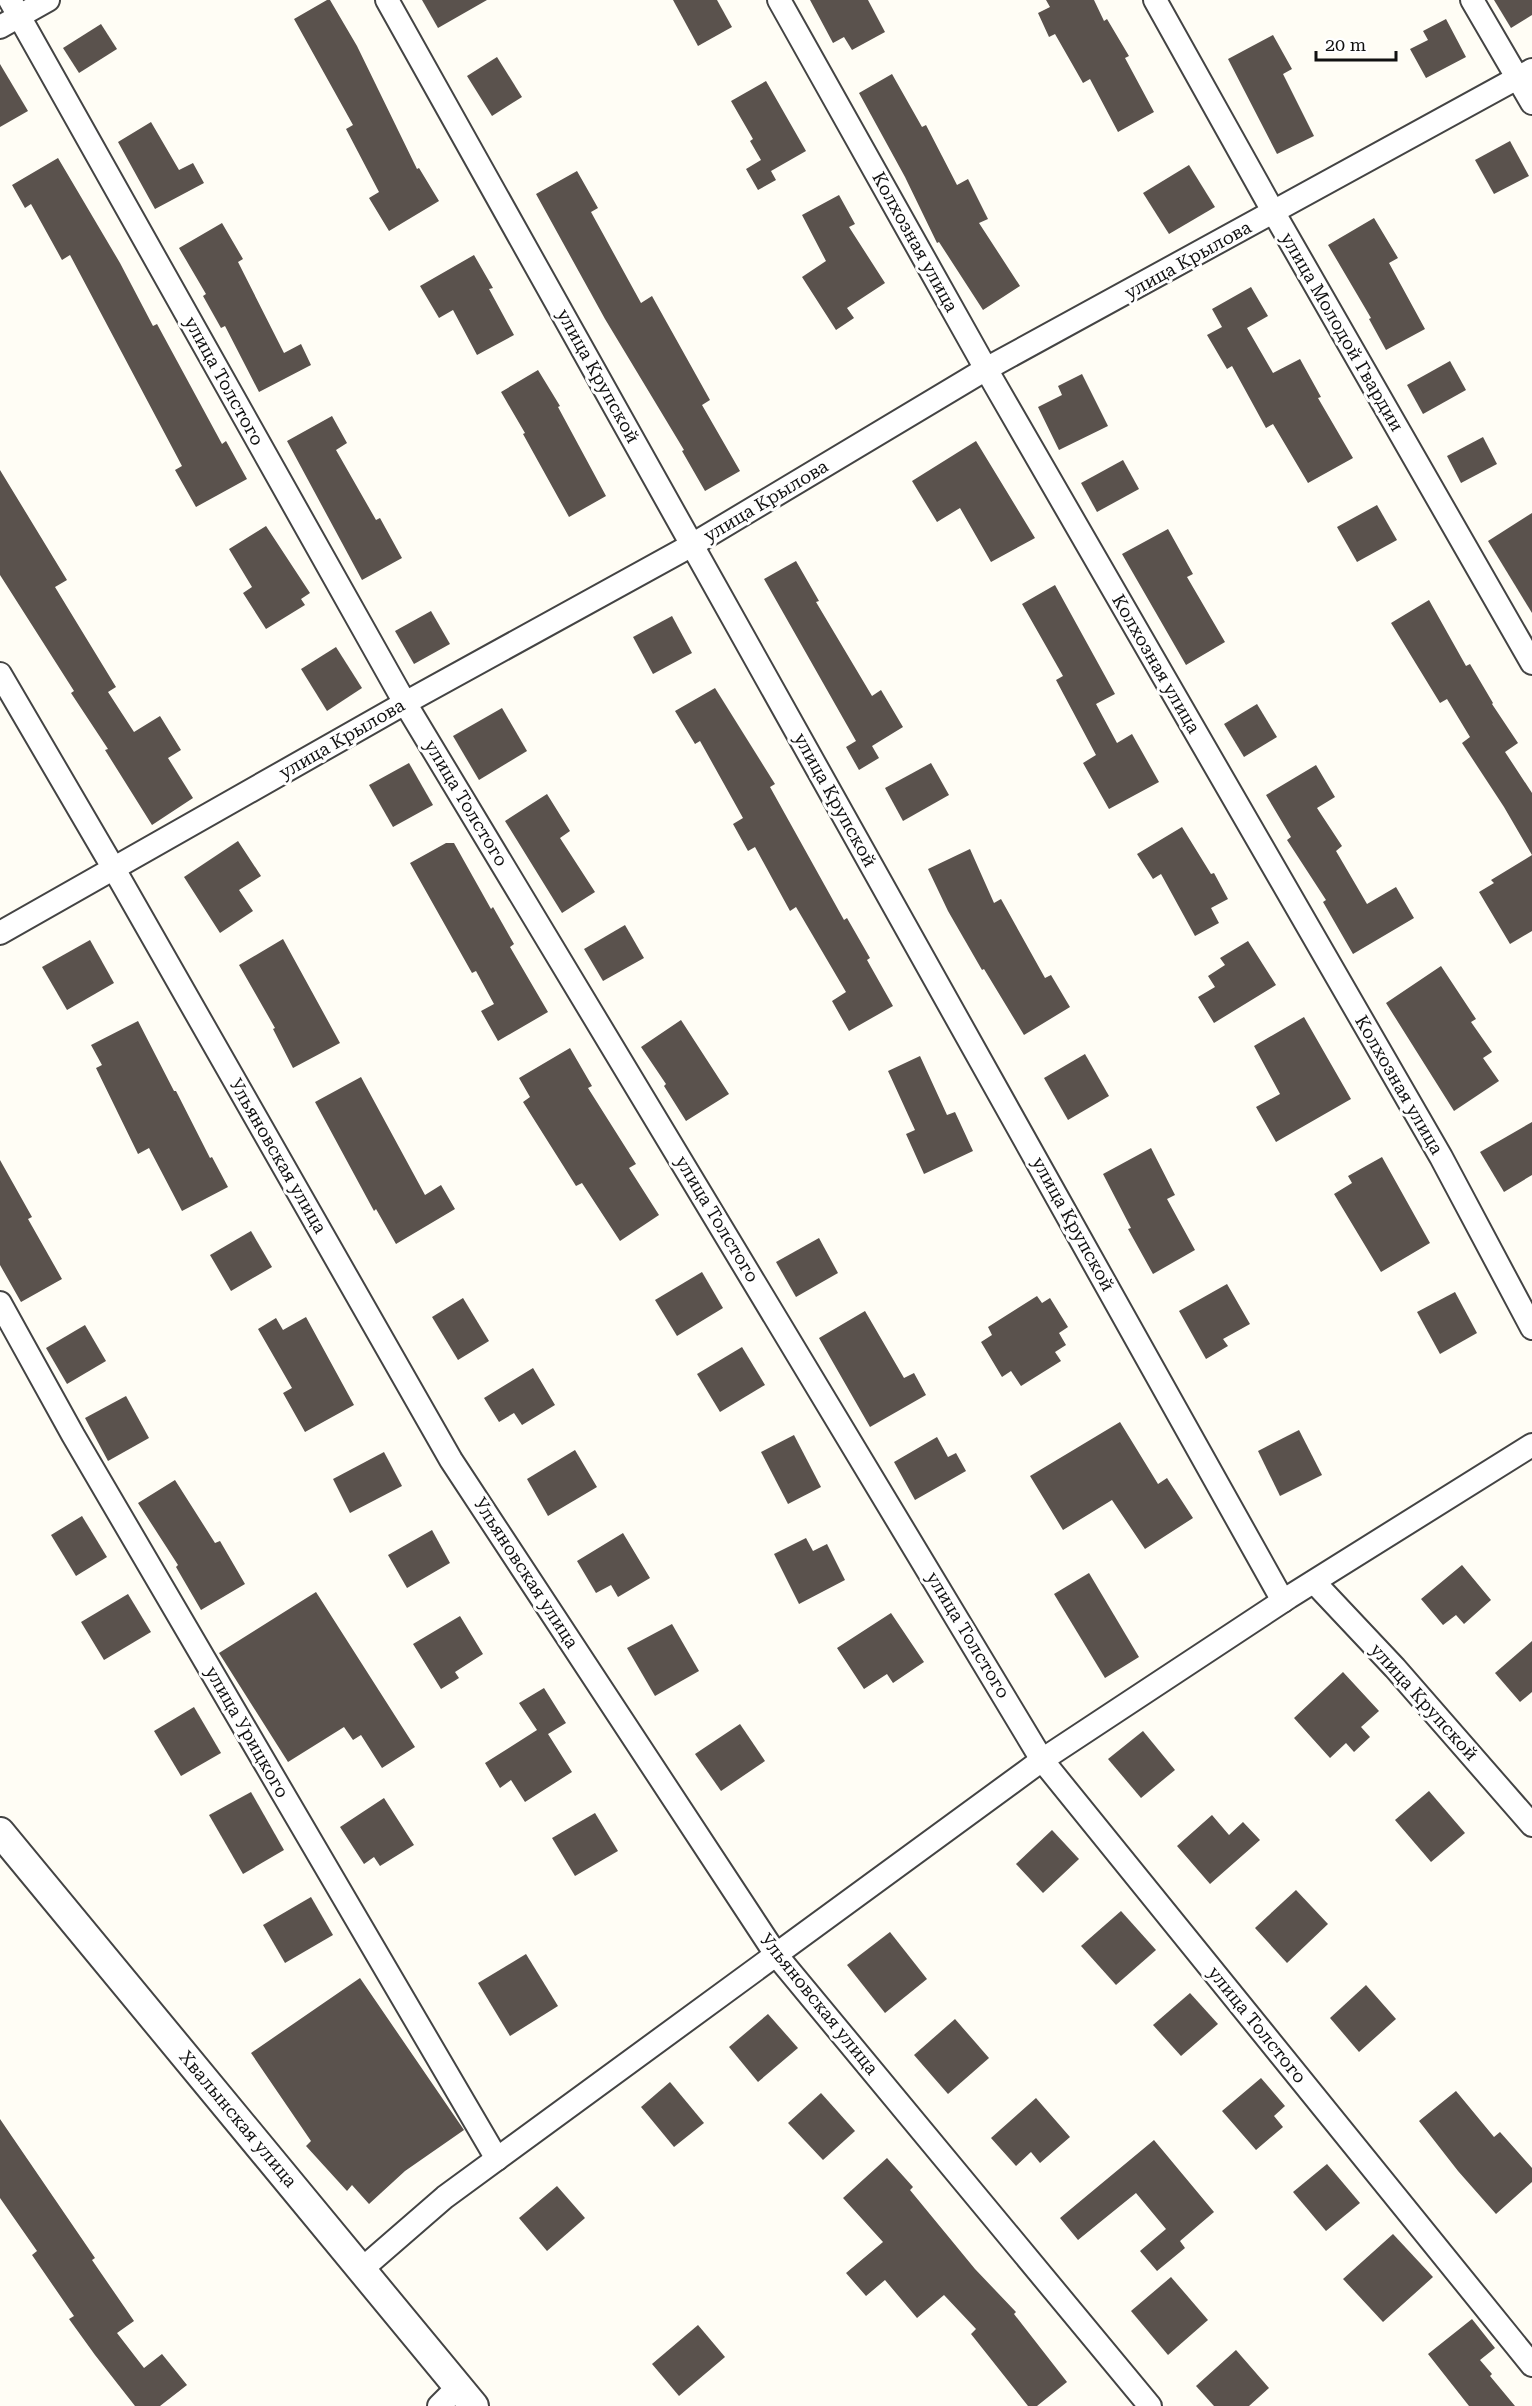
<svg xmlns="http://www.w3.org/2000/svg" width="1532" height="2406" font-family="'Roboto Serif',serif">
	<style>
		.building { fill: #5a524d }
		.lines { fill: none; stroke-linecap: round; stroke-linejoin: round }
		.minor-casing { stroke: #444; stroke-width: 26 }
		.tertiary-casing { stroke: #444; stroke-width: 32 }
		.minor { stroke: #fff; stroke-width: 22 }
		.tertiary { stroke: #fff; stroke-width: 28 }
		.labels { text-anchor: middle; stroke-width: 6; stroke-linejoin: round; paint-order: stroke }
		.street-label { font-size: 18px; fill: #111; stroke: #fff }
	</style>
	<rect width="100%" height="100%" fill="#fffdf5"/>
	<g class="building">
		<path d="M327 0H330L357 46 417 169 419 168 439 201 389 231 369 198 379 192 346 129 353 125 294 19Z"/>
		<path d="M422 0H487L438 28Z"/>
		<path d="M673 0H717L732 27 698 46Z"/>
		<path d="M810 0H868L885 32 852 50 844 37 833 43Z"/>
		<path d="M1046 0H1094L1104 21 1107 19 1129 56 1125 58 1154 112 1118 132 1090 79 1083 83 1055 34 1049 37 1038 13 1050 7Z"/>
		<path d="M1494 0H1532V15L1511 28Z"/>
		<path d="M1446 19 1466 57 1426 78 1410 49 1428 40 1423 31Z"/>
		<path d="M101 24 117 49 79 73 63 48Z"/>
		<path d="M1273 35 1292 69 1283 74 1314 136 1277 154 1228 59Z"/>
		<path d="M497 57 522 97 492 116 467 76Z"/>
		<path d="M0 64 28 111 0 127Z"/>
		<path d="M892 74 922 127 926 125 957 185 968 179 988 219 979 223 1020 286 983 310 939 242 937 243 905 177 859 93Z"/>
		<path d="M766 81 806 151 771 171 776 180 758 190 746 169 761 160 750 141 753 139 731 101Z"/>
		<path d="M151 122 179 170 193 163 204 183 155 209 118 142Z"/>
		<path d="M1510 141 1529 176 1494 194 1475 160Z"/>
		<path d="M58 158 120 263 153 326 157 324 222 444 226 441 247 479 196 507 175 470 182 466 70 255 62 260 31 204 25 208 12 185Z"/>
		<path d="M1189 165 1215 207 1169 234 1143 193Z"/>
		<path d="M577 171 598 208 591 212 641 303 652 296 710 400 702 405 740 471 705 491 682 451 684 450 605 319 536 194Z"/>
		<path d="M839 195 855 224 849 227 885 283 847 308 854 318 836 330 802 277 826 261 802 215Z"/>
		<path d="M1374 218 1398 258 1389 263 1425 329 1386 350 1369 319 1371 318 1328 245Z"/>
		<path d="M222 223 243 259 238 262 284 353 301 344 311 365 259 392 225 326 221 328 203 296 206 294 179 248Z"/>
		<path d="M474 255 493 288 489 289 514 335 477 355 453 310 439 318 420 286Z"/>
		<path d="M1251 287 1268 316 1247 328 1273 373 1300 359 1321 397 1318 398 1353 458 1308 483 1273 424 1266 428 1232 366 1227 369 1207 335 1222 327 1212 309Z"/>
		<path d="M1450 361 1466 390 1423 414 1407 385Z"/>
		<path d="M538 370 560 406 558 407 606 496 569 517 523 434 525 433 501 392Z"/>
		<path d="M1082 374 1108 426 1059 450 1038 407 1062 395 1058 386Z"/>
		<path d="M332 416 347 443 336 450 376 520 380 518 402 558 362 580 287 441Z"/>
		<path d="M1483 437 1497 464 1461 483 1447 456Z"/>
		<path d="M976 441 1035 538 991 562 960 508 937 522 912 481Z"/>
		<path d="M1123 460 1139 489 1097 512 1081 483Z"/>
		<path d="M0 470 67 580 55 587 116 687 108 692 134 732 160 716 181 750 168 758 193 798 152 825 105 750 108 749 71 693 74 691 0 575Z"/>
		<path d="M1377 505 1397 540 1357 562 1337 527Z"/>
		<path d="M1532 513V613L1488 541Z"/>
		<path d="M266 526 310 593 301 599 305 605 266 629 243 593 252 587 229 549Z"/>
		<path d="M1168 529 1193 574 1187 577 1225 642 1186 665 1122 554Z"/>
		<path d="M796 561 819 601 816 602 872 696 881 690 903 727 872 746 879 758 859 770 846 747 856 741 764 579Z"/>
		<path d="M1055 585 1115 694 1096 704 1117 743 1132 734 1159 782 1109 809 1083 763 1096 755 1056 680 1063 676 1022 604Z"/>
		<path d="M1429 600 1466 666 1470 664 1493 703 1492 704 1518 743 1505 752 1532 793V855L1504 807 1462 743 1470 737 1447 699 1440 703 1391 623Z"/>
		<path d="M431 611 450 644 414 664 395 631Z"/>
		<path d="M672 616 692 653 653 674 633 637Z"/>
		<path d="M336 647 362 688 327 711 301 669Z"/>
		<path d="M715 688 775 784 770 787 844 920 847 918 870 958 867 960 893 1006 849 1031 832 1001 846 992 796 907 790 911 755 847 748 851 733 824 743 818 700 741 695 744 675 711Z"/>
		<path d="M1257 704 1277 737 1244 757 1224 724Z"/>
		<path d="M502 708 527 751 479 780 453 736Z"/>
		<path d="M409 763 433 805 393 827 369 785Z"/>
		<path d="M931 763 949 795 903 821 885 788Z"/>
		<path d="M1316 765 1335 797 1317 808 1342 846 1336 851 1367 904 1396 887 1414 918 1353 954 1323 902 1326 900 1287 840 1291 837 1266 795Z"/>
		<path d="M547 794 570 831 560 838 595 892 562 913 505 821Z"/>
		<path d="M1182 827 1211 874 1214 873 1228 899 1211 908 1219 923 1195 936 1161 874 1153 879 1137 854Z"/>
		<path d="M238 841 261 876 239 890 253 911 220 933 184 877Z"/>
		<path d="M446 843H454L491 909 493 907 514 944 510 947 548 1012 498 1041 481 1011 494 1004 476 971 472 973 410 863Z"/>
		<path d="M970 849 994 903 1001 899 1045 978 1051 975 1070 1007 1024 1035 984 969 982 970 948 911 928 869Z"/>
		<path d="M1532 855V931L1510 944 1479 892 1494 883 1491 880Z"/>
		<path d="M625 925 644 958 603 981 584 949Z"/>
		<path d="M283 939 340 1043 293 1068 273 1029 275 1028 239 965Z"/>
		<path d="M90 940 114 983 67 1010 42 967Z"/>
		<path d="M1248 941 1276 985 1214 1023 1198 997 1215 987 1208 976 1225 965 1220 958Z"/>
		<path d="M1441 966 1476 1019 1471 1022 1492 1052 1483 1058 1499 1081 1454 1111 1386 1003Z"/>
		<path d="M1304 1017 1351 1099 1276 1142 1256 1107 1280 1094 1254 1046Z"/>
		<path d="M681 1020 729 1094 686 1121 664 1086 666 1084 641 1047Z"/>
		<path d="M138 1021 174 1091H176L210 1158 212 1157 228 1187 182 1211 149 1148 138 1154 96 1068 102 1065 91 1045Z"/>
		<path d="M570 1048 592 1086 588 1088 636 1164 629 1168 659 1215 620 1241 582 1183 576 1186 523 1102 530 1097 519 1078Z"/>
		<path d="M1085 1054 1109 1096 1068 1120 1044 1078Z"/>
		<path d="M920 1056 947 1115 955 1112 973 1151 924 1174 906 1134 915 1130 888 1071Z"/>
		<path d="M361 1077 425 1195 441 1185 455 1209 396 1244 376 1209 374 1211 315 1102Z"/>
		<path d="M1532 1122V1175L1504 1192 1480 1152Z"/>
		<path d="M1151 1148 1175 1195 1167 1199 1195 1250 1153 1274 1128 1229 1131 1228 1103 1174Z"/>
		<path d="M1382 1157 1430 1243 1381 1272 1334 1194 1352 1183 1348 1176Z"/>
		<path d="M0 1160 32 1217 28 1219 62 1279 21 1302 0 1265Z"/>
		<path d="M251 1231 272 1267 231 1291 210 1255Z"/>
		<path d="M819 1238 838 1273 796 1297 776 1262Z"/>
		<path d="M702 1272 723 1308 677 1336 655 1300Z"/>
		<path d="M1227 1284 1250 1324 1223 1339 1228 1346 1206 1359 1179 1311Z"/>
		<path d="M1455 1292 1477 1333 1440 1354 1417 1312Z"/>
		<path d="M1037 1296 1042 1303 1050 1298 1068 1327 1059 1333 1066 1345 1055 1352 1061 1361 1021 1386 1011 1371 1002 1377 981 1342 992 1335 988 1327Z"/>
		<path d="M463 1298 489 1341 458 1360 432 1317Z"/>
		<path d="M865 1311 904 1378 914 1373 926 1395 870 1427 819 1338Z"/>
		<path d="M306 1317 354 1405 305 1432 283 1393 292 1388 258 1329 276 1318 283 1330Z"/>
		<path d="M85 1325 106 1361 67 1384 46 1348Z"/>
		<path d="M742 1347 765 1385 720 1412 697 1374Z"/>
		<path d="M533 1368 555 1405 522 1425 514 1413 499 1422 484 1398Z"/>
		<path d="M126 1396 149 1438 108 1461 85 1418Z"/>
		<path d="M1120 1422 1158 1484 1167 1478 1193 1518 1145 1549 1112 1500 1063 1530 1030 1476Z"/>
		<path d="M1299 1430 1322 1475 1280 1496 1258 1451Z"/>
		<path d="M794 1435 821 1487 788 1504 761 1452Z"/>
		<path d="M937 1437 948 1457 956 1453 966 1471 915 1500 894 1462Z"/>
		<path d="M575 1450 597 1487 548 1516 527 1479Z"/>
		<path d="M384 1452 402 1486 350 1513 333 1479Z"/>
		<path d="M175 1480 215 1543 220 1541 245 1584 201 1610 176 1567 178 1565 138 1503Z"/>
		<path d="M82 1516 107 1557 76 1576 51 1535Z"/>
		<path d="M432 1530 450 1563 407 1588 388 1555Z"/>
		<path d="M623 1533 650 1578 618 1597 611 1585 596 1593 577 1561Z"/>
		<path d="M806 1538 813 1551 827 1544 845 1580 799 1604 774 1554Z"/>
		<path d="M1462 1565 1491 1600 1464 1624 1456 1615 1443 1625 1421 1599Z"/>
		<path d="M1089 1573 1139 1657 1105 1678 1054 1594Z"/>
		<path d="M316 1592 415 1747 382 1768 361 1735 353 1740 344 1727 288 1762 219 1653Z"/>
		<path d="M128 1594 151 1632 104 1660 81 1622Z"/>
		<path d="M891 1613 924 1662 893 1683 887 1674 864 1689 837 1648Z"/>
		<path d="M460 1616 483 1654 455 1672 459 1678 441 1689 413 1644Z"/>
		<path d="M672 1624 699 1671 655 1696 627 1648Z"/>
		<path d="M1532 1641V1692L1520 1702 1495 1673Z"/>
		<path d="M1343 1672 1379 1711 1361 1727 1370 1737 1354 1752 1346 1743 1330 1758 1294 1718Z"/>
		<path d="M544 1688 566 1723 548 1734 572 1772 525 1802 511 1780 500 1788 485 1763 537 1730 519 1703Z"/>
		<path d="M194 1707 221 1753 181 1776 154 1731Z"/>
		<path d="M740 1724 765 1761 721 1791 695 1754Z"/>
		<path d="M1143 1731 1175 1770 1141 1798 1108 1759Z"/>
		<path d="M1429 1791 1465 1833 1431 1862 1395 1820Z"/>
		<path d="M251 1792 284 1850 243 1874 209 1815Z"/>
		<path d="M384 1798 414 1845 380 1866 374 1857 364 1864 340 1827Z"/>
		<path d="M595 1813 618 1851 575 1876 552 1838Z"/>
		<path d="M1212 1815 1229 1835 1243 1822 1260 1840 1210 1884 1177 1846Z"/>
		<path d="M1052 1830 1079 1859 1043 1893 1016 1864Z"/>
		<path d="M1296 1890 1328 1924 1287 1963 1255 1928Z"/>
		<path d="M311 1897 333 1935 285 1963 263 1925Z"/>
		<path d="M1121 1911 1156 1950 1116 1985 1081 1946Z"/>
		<path d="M890 1932 927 1979 885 2013 847 1965Z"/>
		<path d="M526 1954 558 2006 510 2036 478 1983Z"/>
		<path d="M360 1978 464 2130 405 2171 369 2204 352 2185 347 2191 306 2146 311 2141 251 2053Z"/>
		<path d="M1366 1985 1396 2019 1359 2052 1330 2018Z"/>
		<path d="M1190 1993 1218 2024 1181 2056 1153 2025Z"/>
		<path d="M768 2014 798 2048 758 2082 729 2047Z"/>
		<path d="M955 2019 989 2058 948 2094 914 2055Z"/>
		<path d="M1261 2078 1285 2106 1274 2116 1283 2127 1256 2150 1222 2111Z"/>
		<path d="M670 2082 704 2123 674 2147 641 2107Z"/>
		<path d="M1456 2091 1494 2137 1500 2132 1532 2168V2182L1496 2214 1458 2171 1419 2121Z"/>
		<path d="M821 2093 855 2131 823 2160 788 2123Z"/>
		<path d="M1036 2098 1070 2137 1040 2163 1031 2152 1016 2166 991 2138Z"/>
		<path d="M0 2119 95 2258 92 2260 134 2321 117 2333 144 2368 162 2354 187 2385 160 2406H135L95 2355 69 2319 74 2316 32 2255 37 2251 0 2198Z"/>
		<path d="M1154 2140 1214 2212 1180 2241 1185 2248 1157 2271 1140 2251 1166 2229 1136 2193 1078 2240 1060 2218Z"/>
		<path d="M887 2158 913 2187 910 2190 975 2269 1016 2312 1014 2314 1067 2382 1037 2406H1028L971 2334 976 2329 944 2295 917 2318 885 2280 866 2296 846 2273 883 2242 843 2198Z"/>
		<path d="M1327 2164 1360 2203 1326 2231 1293 2192Z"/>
		<path d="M557 2186 585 2218 547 2251 519 2218Z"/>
		<path d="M1393 2234 1433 2277 1383 2322 1343 2279Z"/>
		<path d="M1171 2277 1208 2320 1168 2355 1131 2311Z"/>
		<path d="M1472 2319 1495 2348 1480 2360 1492 2374 1490 2376 1515 2406H1469L1428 2354Z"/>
		<path d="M698 2325 725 2357 679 2396 652 2364Z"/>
		<path d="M1236 2350 1269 2388 1249 2406H1214L1196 2386Z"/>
	</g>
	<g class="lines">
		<defs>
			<g id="minor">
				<path d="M10 0 405 703 1042 1760 1532 2365"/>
				<path d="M387 0 1283 1601"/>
				<path d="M779 0 986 369 1441 1157 1532 1328"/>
				<path d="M1155 0 1274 213 1532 663"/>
				<path d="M1472 0 1532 103"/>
				<path d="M0 27 48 0"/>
				<path d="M0 674 114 869 451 1460 777 1956 1150 2406"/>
				<path d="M0 933 405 703 692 545 986 369 1532 70"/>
				<path d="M0 1303 73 1435 497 2159"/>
				<path d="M1314 1582 1395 1668 1532 1825"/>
				<path d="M362 2269 445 2197 1042 1760 1289 1597 1532 1445"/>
				<path d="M439 2406 458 2387"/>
			</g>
			<path id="tertiary" d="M0 1832 474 2406"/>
		</defs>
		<use href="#minor" class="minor-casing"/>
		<use href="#tertiary" class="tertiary-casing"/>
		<use href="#minor" class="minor"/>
		<use href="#tertiary" class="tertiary"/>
	</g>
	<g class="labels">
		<g class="street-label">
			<text transform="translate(915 242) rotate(61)" y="6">Колхозная улица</text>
			<text transform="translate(1188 260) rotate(-29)" y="6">улица Крылова</text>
			<text transform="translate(1342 332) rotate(60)" y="6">улица Молодой Гвардии</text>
			<text transform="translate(598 376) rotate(61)" y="6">улица Крупской</text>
			<text transform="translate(224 381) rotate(61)" y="6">улица Толстого</text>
			<text transform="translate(766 501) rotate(-31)" y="6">улица Крылова</text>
			<text transform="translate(1156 664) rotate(60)" y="6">Колхозная улица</text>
			<text transform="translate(342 739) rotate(-30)" y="6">улица Крылова</text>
			<text transform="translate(835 800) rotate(61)" y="6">улица Крупской</text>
			<text transform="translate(466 803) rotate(59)" y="6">улица Толстого</text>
			<text transform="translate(1399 1085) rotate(60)" y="6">Колхозная улица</text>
			<text transform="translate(278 1156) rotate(60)" y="6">Ульяновская улица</text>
			<text transform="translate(717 1219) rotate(59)" y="6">улица Толстого</text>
			<text transform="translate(1073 1224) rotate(61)" y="6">улица Крупской</text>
			<text transform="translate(526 1573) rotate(57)" y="6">Ульяновская улица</text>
			<text transform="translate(968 1635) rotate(59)" y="6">улица Толстого</text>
			<text transform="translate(1424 1702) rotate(48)" y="6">улица Крупской</text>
			<text transform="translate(247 1732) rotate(60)" y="6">улица Урицкого</text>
			<text transform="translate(819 2004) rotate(51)" y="6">Ульяновская улица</text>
			<text transform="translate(1257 2025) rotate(51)" y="6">улица Толстого</text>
			<text transform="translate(238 2119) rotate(50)" y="6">Хвалынская улица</text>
		</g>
	</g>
	<path d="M1316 51v9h80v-9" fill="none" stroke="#111111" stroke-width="3"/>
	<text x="1325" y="51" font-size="18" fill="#111111" stroke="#ffffff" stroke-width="4.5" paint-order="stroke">20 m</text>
</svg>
